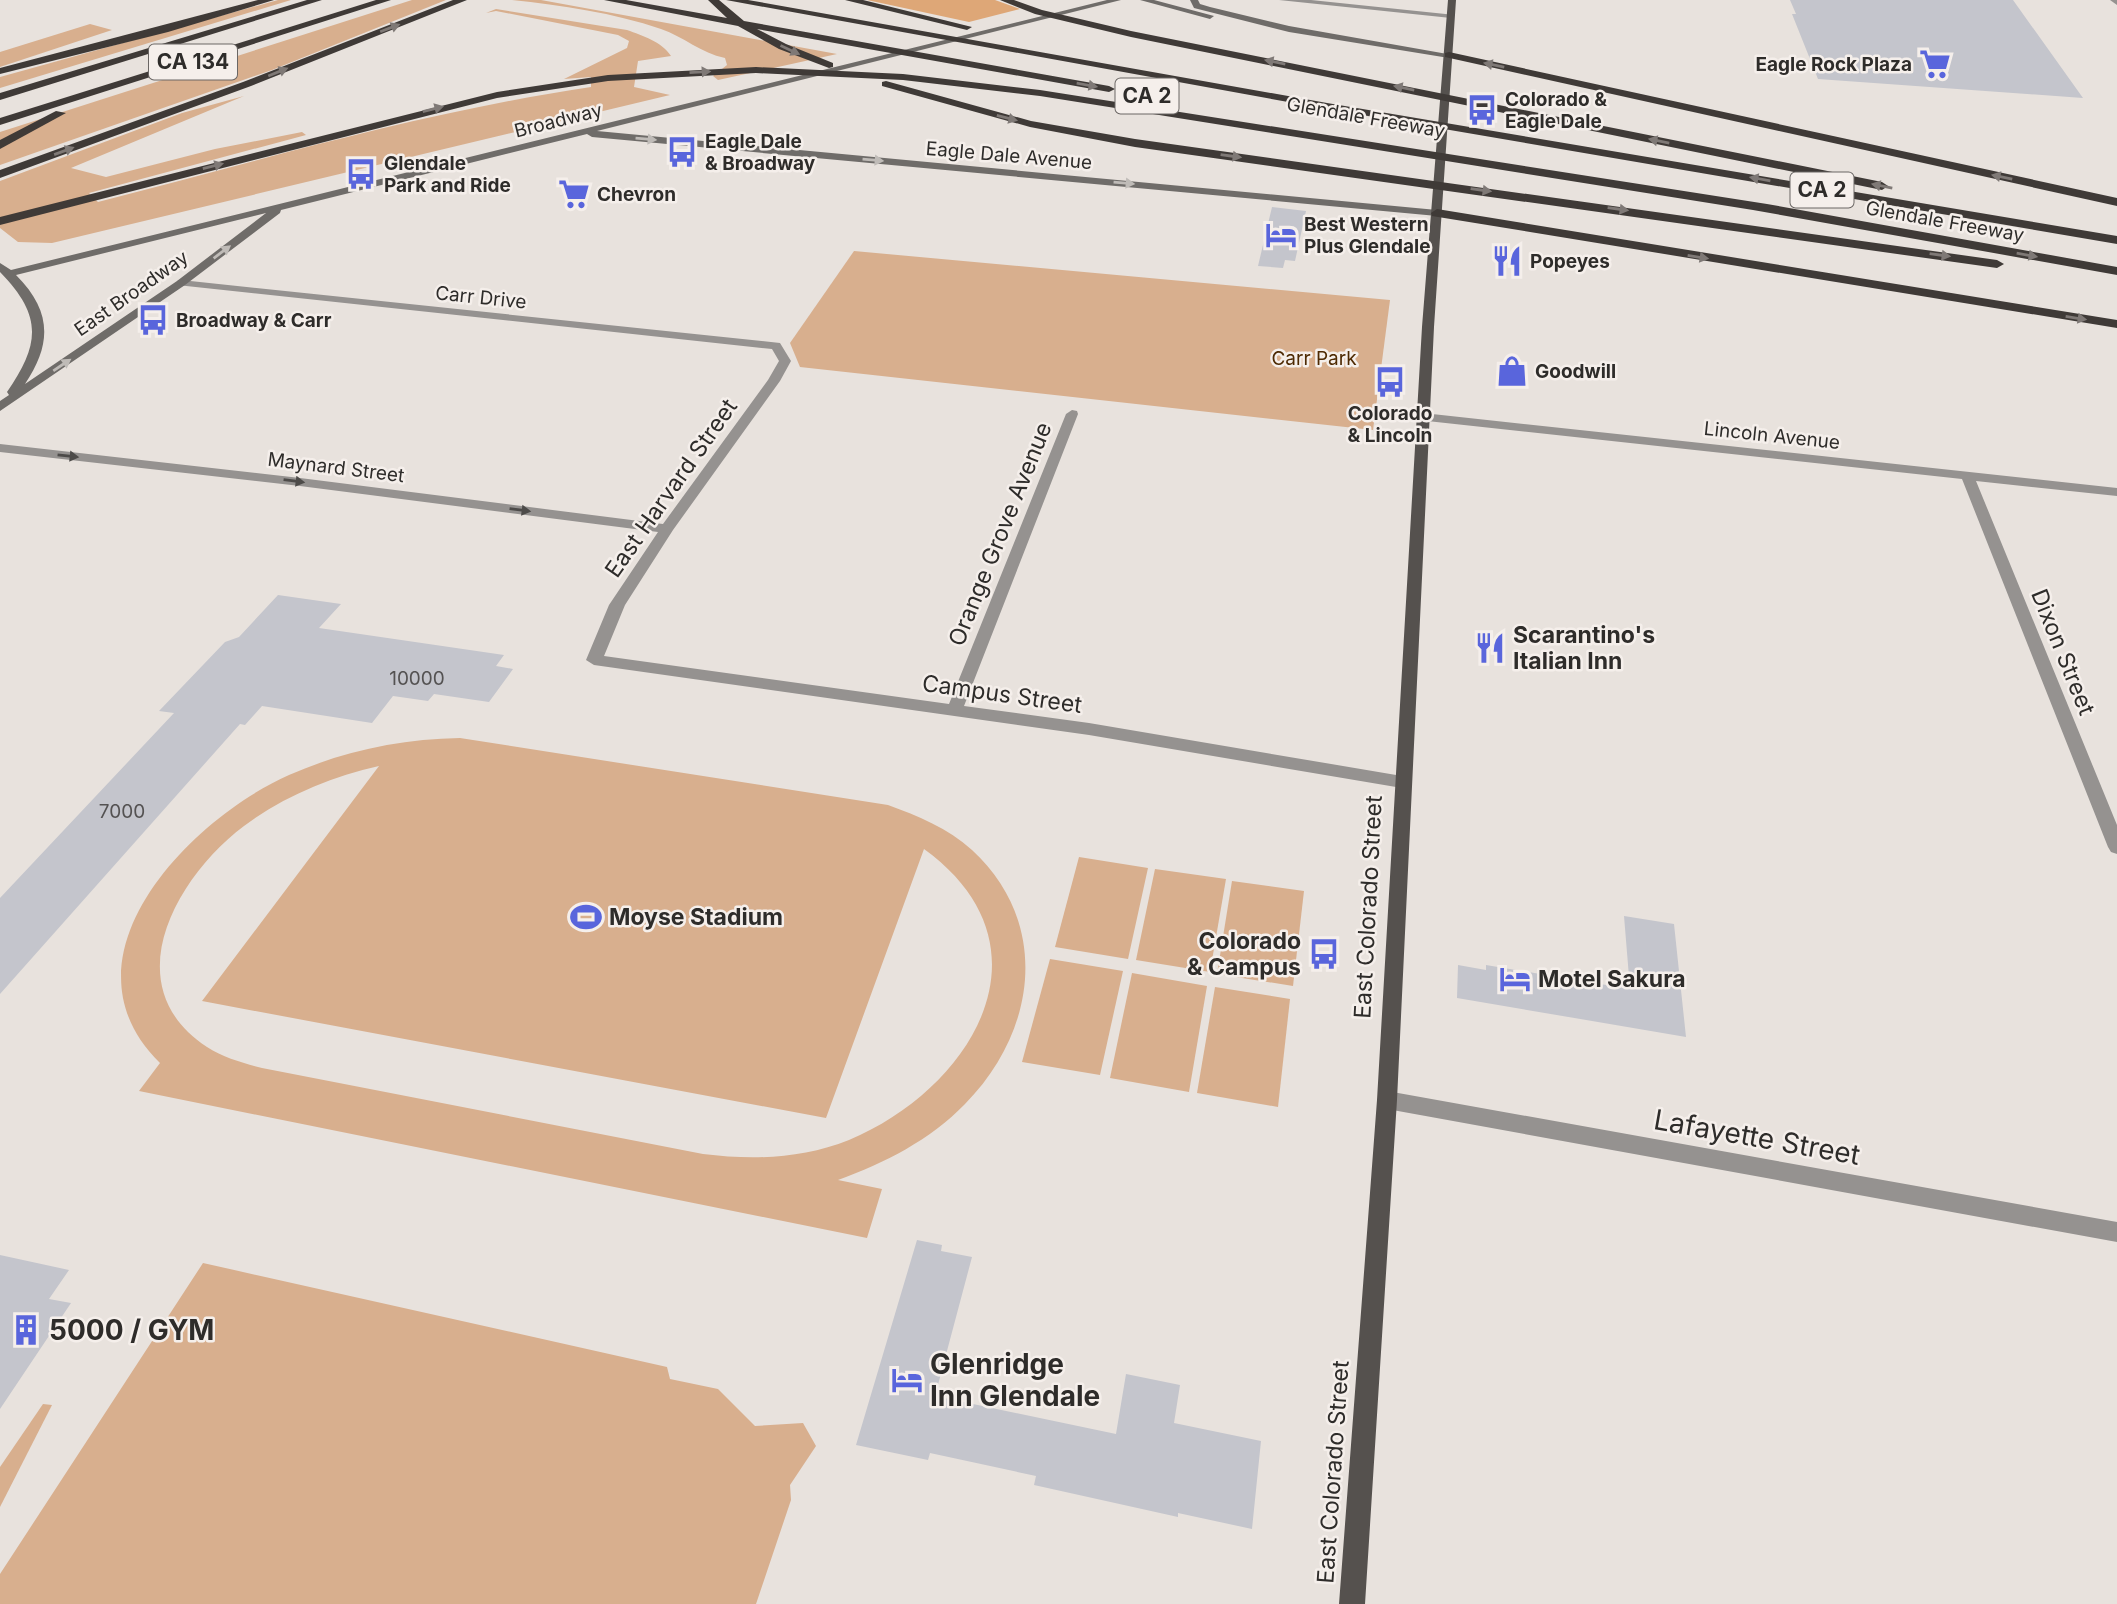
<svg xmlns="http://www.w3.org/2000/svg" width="2117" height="1604" font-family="Inter,sans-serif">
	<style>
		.green { fill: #d8af8e; fill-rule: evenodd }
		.forest { fill: #dea777 }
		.building { fill: #c4c5cc }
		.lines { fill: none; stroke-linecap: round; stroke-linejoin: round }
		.minor { fill: #959290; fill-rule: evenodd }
		.secondary { fill: #6f6c69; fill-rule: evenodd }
		.primary { fill: #55514e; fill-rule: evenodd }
		.motorway { fill: #3f3a37; fill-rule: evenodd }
		.oneway { fill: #7f7976 }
		.oneway2 { fill: #bfbbb7 }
		.oneway3 { fill: #4d4b49 }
		.labels { text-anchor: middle; stroke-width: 5; stroke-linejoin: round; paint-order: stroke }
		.far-poi-label { font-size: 19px; font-weight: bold; fill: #2e2c2a; stroke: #f5efeb; text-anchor: start }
		.far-street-label { font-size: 19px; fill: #2e2c2a; stroke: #f5efeb }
		.far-park-label { font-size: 19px; fill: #4e2a03; stroke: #f5efeb }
		.number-label { font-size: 19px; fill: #545252 }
		.shield { fill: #f5efeb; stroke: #6a6664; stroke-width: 2 }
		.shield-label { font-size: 21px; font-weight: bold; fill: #2e2c2a }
		.street-label { font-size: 23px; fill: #2e2c2a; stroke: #f5efeb }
		.poi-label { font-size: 23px; font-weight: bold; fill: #2e2c2a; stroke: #f5efeb; text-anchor: start }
		.near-street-label { font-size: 28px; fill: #2e2c2a; stroke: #f5efeb }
		.near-poi-label { font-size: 28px; font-weight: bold; fill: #2e2c2a; stroke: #f5efeb; text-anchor: start }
	</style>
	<rect width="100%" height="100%" fill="#e8e2dd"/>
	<g class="green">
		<path d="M278 0H291L0 88V77Z"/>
		<path d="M412 0H446L272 70 0 165V132Z"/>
		<path d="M512 0H541L837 54 718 80 713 76 727 65 725 58C701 53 684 37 661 29 614 13 561 5 512 0Z"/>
		<path d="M496 9 627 30C643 36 661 41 671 56L638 61 634 87 670 95 52 243 18 242 0 228V181L182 113 244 96 71 168 106 177 215 149 302 132 306 135 89 193 98 202C261 160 424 112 591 87V77L564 79 627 48 629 41 618 35 496 11 486 13Z"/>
		<path d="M90 24 112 30 0 67V52Z"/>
		<path d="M854 251 1390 300 1373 430 800 367 790 343Z"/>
		<path d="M460 738 888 805C918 816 948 828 972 850 1051 923 1037 1031 965 1104 930 1140 885 1163 838 1180L882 1189 867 1238 139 1091 160 1063C53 958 190 819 289 775 344 751 400 739 460 738ZM379 766 202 1001 826 1118 924 849C1058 946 973 1088 849 1140 802 1159 752 1160 703 1154L262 1068C243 1063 224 1058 207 1047 114 986 176 877 244 826 284 796 331 777 379 766Z"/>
		<path d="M1079 857 1148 868 1128 959 1055 947Z"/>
		<path d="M1155 869 1226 879 1210 972 1136 960Z"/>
		<path d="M1232 881 1304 891 1293 986 1217 974Z"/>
		<path d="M1050 959 1123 971 1100 1075 1022 1062Z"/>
		<path d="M1132 973 1207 986 1189 1092 1110 1078Z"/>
		<path d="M1215 987 1290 999 1278 1107 1197 1093Z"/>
		<path d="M203 1263 667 1367 670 1379 718 1389 755 1426 803 1423 816 1446 790 1485 791 1500 756 1604H0V1574Z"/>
		<path d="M43 1404 52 1405 0 1507V1467Z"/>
	</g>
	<path class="forest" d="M867 0H995L1020 9 969 22Z"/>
	<g class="building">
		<path d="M1790 0H2013L2083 98 1818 79 1792 14H1796Z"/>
		<path d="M1272 207 1306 211 1295 261 1285 260 1283 268 1258 266Z"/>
		<path d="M278 595 341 604 319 628 504 655 496 666 513 669 489 702 434 694 428 701 393 696 372 723 262 706 245 725 240 724 0 994V898L174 713 159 711 225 642 239 637Z"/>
		<path d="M1624 916 1674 924 1686 1037 1457 998 1458 965 1486 970V965L1630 989Z"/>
		<path d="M917 1240 942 1245 941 1251 972 1257 935 1396 1116 1434 1126 1374 1180 1385 1174 1423 1261 1441 1252 1529 1178 1513V1517L1034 1485 1036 1476 930 1453 928 1460 856 1445Z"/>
		<path d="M0 1255 69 1270 49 1299 71 1303 0 1409Z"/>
	</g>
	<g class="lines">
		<g class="minor">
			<path d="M1279 0H1311L1455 15 1451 18Z"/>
			<path d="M2110 0H2117V5Z"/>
			<path d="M181 280 780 343 791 361 780 381 673 530 625 605 604 656 949 704 1066 414 1072 410 1077 411 1078 414 964 706 1089 723 1402 776 1411 782 1402 788 1089 735 594 665 586 660 609 605 658 532 300 486 0 452V444L300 478 663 524 768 380 779 361 772 349 177 285V281Z"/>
			<path d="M1423 413 2117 488V496L1976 481 2117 825V854L2111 852 2108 847 1962 479 1418 420V414Z"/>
			<path d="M1387 1091 2117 1222V1242L1387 1109 1380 1106 1377 1100 1380 1094Z"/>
		</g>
		<g class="secondary">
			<path d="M1107 0H1121L597 131 1437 210 1442 213 1437 216 592 137 587 134 281 210 280 213 185 285 0 411V401L9 395 7 392C40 344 43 316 0 272V263L11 270ZM266 213 177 281 25 384C52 344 52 311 16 275Z"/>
			<path d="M1140 0H1154L1214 16 1210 19Z"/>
			<path d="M1190 0H1198L1200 4 1210 7 1289 26 1453 55 1449 58 1289 32 1194 8Z"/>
		</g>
		<path class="primary" d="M1448 0H1456L1434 327 1397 1100 1365 1604H1339L1377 1100 1422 327Z"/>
		<g class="motorway">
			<path d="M258 0H274L168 32 0 74V68Z"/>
			<path d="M307 0H322L0 100V93Z"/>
			<path d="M376 0H391L0 125V118Z"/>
			<path d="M453 0H467L251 86 0 178V170L243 82Z"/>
			<path d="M604 0H626L727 18 708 0H719L744 21 1109 86 1115 89 1109 92 757 29 786 44 833 63V67L829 68 779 49 738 26Z"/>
			<path d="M726 0H748L1327 103 2117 236V244L1327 109Z"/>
			<path d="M845 0H863L972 27 967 30Z"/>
			<path d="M1000 0H1014L1042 10 1131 31 1882 182 1888 186 1882 190 1131 37 1035 14Z"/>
			<path d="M1449 52 2117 198V206L1445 57V53Z"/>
			<path d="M756 67 903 74 1040 90 1767 204 2117 267V275L1753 210 1040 96 903 80 756 73 608 81 497 98 0 225V217L497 92 608 75Z"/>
			<path d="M886 81 1031 121 1135 139 1997 260 2004 264 1997 268 1135 147 1030 127 882 86V82Z"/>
			<path d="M56 111 66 113 0 149V140Z"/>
			<path d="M1437 209 2117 320V328L1432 216 1431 213Z"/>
		</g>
	</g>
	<defs><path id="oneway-solid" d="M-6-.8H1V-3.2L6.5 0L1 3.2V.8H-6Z" transform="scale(1.75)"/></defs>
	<g class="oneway">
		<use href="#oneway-solid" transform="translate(390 28) rotate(-21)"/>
		<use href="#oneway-solid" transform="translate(790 50) rotate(25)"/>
		<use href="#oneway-solid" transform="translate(1275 62) rotate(-169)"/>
		<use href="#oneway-solid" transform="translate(1494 65) rotate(-168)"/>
		<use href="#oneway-solid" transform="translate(278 72) rotate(-22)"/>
		<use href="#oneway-solid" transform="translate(700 72) rotate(-3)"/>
		<use href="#oneway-solid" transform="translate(1087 85) rotate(10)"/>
		<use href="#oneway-solid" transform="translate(1404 88) rotate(-168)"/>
		<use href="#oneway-solid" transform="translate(433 109) rotate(-14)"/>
		<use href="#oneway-solid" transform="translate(1007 118) rotate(14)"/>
		<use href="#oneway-solid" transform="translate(1659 141) rotate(-169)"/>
		<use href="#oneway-solid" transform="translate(64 151) rotate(-20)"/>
		<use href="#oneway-solid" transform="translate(1231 156) rotate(8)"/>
		<use href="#oneway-solid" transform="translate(213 166) rotate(-14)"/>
		<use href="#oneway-solid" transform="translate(2002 177) rotate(-168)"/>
		<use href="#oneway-solid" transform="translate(1760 179) rotate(-170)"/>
		<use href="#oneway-solid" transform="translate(1882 186) rotate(-169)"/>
		<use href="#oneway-solid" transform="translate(1481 190) rotate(8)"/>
		<use href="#oneway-solid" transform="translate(1618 209) rotate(8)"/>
		<use href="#oneway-solid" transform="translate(1940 255) rotate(8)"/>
		<use href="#oneway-solid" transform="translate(2027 255) rotate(10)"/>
		<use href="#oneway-solid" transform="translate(1698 257) rotate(9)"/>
		<use href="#oneway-solid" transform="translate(2076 318) rotate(9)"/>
	</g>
	<g class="oneway2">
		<use href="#oneway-solid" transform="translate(646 139) rotate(5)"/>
		<use href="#oneway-solid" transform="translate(873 160) rotate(5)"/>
		<use href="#oneway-solid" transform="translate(1124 183) rotate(5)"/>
		<use href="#oneway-solid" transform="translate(222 252) rotate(-37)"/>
		<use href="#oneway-solid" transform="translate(62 365) rotate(-34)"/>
	</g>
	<g class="oneway3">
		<use href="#oneway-solid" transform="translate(68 456) rotate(6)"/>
		<use href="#oneway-solid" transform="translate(294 481) rotate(7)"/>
		<use href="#oneway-solid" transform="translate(520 510) rotate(7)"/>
	</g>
	<defs>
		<symbol id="supermarket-bare" viewBox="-9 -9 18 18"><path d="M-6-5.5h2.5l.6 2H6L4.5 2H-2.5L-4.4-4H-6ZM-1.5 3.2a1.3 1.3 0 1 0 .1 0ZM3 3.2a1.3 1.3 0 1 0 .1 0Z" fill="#5965dc" stroke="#f5efeb" stroke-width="2.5" paint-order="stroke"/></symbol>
		<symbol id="bus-bare" viewBox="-9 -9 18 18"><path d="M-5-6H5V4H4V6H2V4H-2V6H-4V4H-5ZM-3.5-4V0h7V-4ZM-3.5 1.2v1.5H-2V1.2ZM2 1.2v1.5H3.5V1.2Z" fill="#5965dc" stroke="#f5efeb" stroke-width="2.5" paint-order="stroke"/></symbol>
		<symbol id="hotel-bare" viewBox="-9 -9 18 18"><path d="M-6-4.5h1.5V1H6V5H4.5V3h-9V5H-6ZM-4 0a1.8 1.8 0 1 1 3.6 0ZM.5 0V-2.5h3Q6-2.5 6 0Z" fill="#5965dc" stroke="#f5efeb" stroke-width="2.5" paint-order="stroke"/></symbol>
		<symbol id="restaurant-bare" viewBox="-9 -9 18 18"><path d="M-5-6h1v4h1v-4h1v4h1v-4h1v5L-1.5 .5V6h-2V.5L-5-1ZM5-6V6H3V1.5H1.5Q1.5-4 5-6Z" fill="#5965dc" stroke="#f5efeb" stroke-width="2.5" paint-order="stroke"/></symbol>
		<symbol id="shop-bare" viewBox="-9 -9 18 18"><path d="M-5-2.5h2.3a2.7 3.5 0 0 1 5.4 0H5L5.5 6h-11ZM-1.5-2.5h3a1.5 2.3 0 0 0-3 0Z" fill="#5965dc" stroke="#f5efeb" stroke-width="2.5" paint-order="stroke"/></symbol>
		<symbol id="stadium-bare" viewBox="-9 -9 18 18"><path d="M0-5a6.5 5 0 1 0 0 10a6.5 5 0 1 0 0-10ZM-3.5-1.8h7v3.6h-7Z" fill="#5965dc" stroke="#f5efeb" stroke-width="2.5" paint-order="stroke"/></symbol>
		<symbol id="building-bare" viewBox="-9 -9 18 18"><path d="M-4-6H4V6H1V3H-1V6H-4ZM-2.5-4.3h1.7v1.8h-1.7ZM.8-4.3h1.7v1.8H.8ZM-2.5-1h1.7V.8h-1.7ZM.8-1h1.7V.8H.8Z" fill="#5965dc" stroke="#f5efeb" stroke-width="2.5" paint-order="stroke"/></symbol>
	</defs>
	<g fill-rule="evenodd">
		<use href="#supermarket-bare" x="1913" y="42" width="44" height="44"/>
		<use href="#bus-bare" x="1460" y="88" width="44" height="44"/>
		<use href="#bus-bare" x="660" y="130" width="44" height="44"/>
		<use href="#bus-bare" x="339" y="152" width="44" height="44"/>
		<use href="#supermarket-bare" x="552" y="172" width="44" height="44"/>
		<use href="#hotel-bare" x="1259" y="213" width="44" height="44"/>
		<use href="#restaurant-bare" x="1485" y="239" width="44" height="44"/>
		<use href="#bus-bare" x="131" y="298" width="44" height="44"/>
		<use href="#shop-bare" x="1490" y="349" width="44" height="44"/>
		<use href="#bus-bare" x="1368" y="360" width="44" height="44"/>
		<use href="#restaurant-bare" x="1468" y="626" width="44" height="44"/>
		<use href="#stadium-bare" x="564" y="895" width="44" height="44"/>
		<use href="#bus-bare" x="1302" y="932" width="44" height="44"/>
		<use href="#hotel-bare" x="1493" y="957" width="44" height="44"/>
		<use href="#building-bare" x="4" y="1308" width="44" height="44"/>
		<use href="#hotel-bare" x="885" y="1358" width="44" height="44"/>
	</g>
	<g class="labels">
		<g class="far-poi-label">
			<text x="1912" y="71" text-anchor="end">Eagle Rock Plaza</text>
			<text x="1505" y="106">Colorado &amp;<tspan x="1505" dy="22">Eagle Dale</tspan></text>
			<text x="705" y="148">Eagle Dale<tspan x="705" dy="22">&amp; Broadway</tspan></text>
			<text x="384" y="170">Glendale<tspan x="384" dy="22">Park and Ride</tspan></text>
			<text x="597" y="201">Chevron</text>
			<text x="1304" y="231">Best Western<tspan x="1304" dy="22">Plus Glendale</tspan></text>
			<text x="1530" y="268">Popeyes</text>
			<text x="176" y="327">Broadway &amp; Carr</text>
			<text x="1535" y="378">Goodwill</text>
			<text x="1390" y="420" text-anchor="middle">Colorado<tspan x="1390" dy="22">&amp; Lincoln</tspan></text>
		</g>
		<g class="far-street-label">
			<text transform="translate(1366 117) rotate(10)" y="7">Glendale Freeway</text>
			<text transform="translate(558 120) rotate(-14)" y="7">Broadway</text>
			<text transform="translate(1009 155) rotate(5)" y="7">Eagle Dale Avenue</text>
			<text transform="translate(1945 221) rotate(10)" y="7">Glendale Freeway</text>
			<text transform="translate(131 293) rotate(-35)" y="7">East Broadway</text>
			<text transform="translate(481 297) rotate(6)" y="7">Carr Drive</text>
			<text transform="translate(1772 435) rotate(6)" y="7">Lincoln Avenue</text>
			<text transform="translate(336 467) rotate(7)" y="7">Maynard Street</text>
		</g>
		<g class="far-park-label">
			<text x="1314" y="365">Carr Park</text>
		</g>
		<g class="number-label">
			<text x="417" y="685">10000</text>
			<text x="122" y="818">7000</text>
		</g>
		<g class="shield">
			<rect x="149" y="44.5" width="88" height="35" rx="5"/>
			<rect x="1115.5" y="78.5" width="63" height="35" rx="5"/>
			<rect x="1790.5" y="172.5" width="63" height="35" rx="5"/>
		</g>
		<g class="shield-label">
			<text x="193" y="69">CA 134</text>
			<text x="1147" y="103">CA 2</text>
			<text x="1822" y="197">CA 2</text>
		</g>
		<g class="street-label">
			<text transform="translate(671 488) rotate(-55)" y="8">East Harvard Street</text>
			<text transform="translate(1000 534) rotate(-68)" y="8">Orange Grove Avenue</text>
			<text transform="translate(2063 652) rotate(68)" y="8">Dixon Street</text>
			<text transform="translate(1002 694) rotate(8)" y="8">Campus Street</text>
			<text transform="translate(1368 907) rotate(-87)" y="8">East Colorado Street</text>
			<text transform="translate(1333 1472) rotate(-86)" y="8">East Colorado Street</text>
		</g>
		<g class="poi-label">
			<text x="1513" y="643">Scarantino's<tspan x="1513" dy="26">Italian Inn</tspan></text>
			<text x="609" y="925">Moyse Stadium</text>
			<text x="1301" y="949" text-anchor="end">Colorado<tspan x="1301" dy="26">&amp; Campus</tspan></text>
			<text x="1538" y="987">Motel Sakura</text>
		</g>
		<g class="near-street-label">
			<text transform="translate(1757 1137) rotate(10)" y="10">Lafayette Street</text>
		</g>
		<g class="near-poi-label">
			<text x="49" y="1340">5000 / GYM</text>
			<text x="930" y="1374">Glenridge<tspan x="930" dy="32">Inn Glendale</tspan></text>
		</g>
	</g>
</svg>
